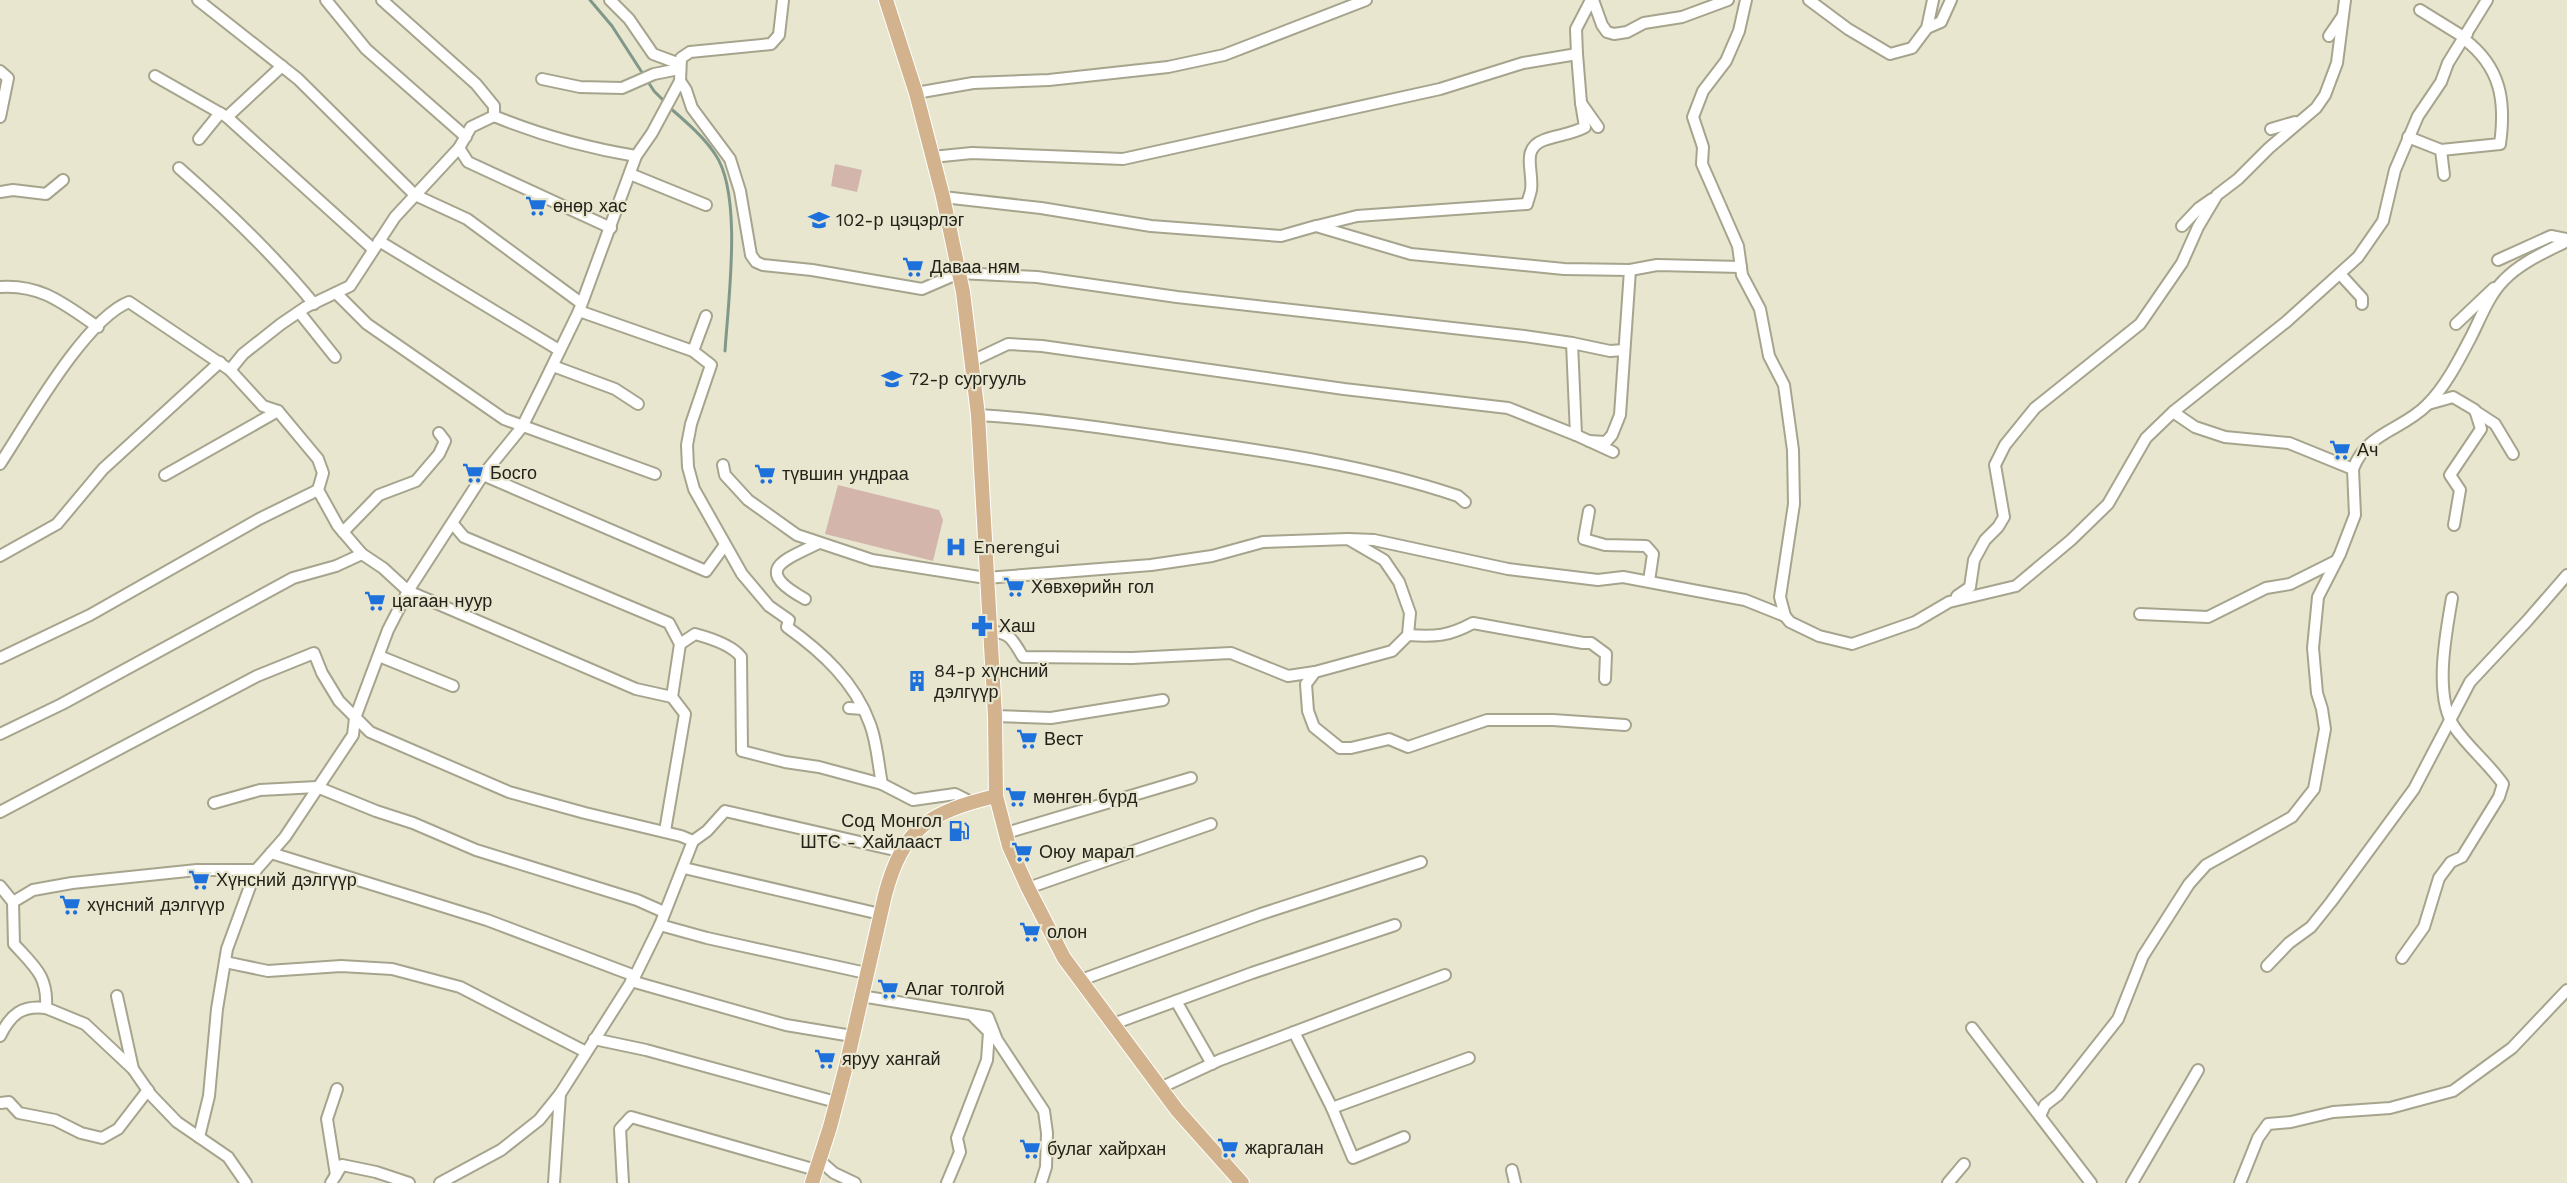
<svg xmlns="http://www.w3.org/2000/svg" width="2567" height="1183" font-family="'Work Sans',sans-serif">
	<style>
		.green { fill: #d3b5ac }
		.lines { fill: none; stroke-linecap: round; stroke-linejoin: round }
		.stream { stroke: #7f9889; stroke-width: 3 }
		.minor-casing { stroke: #a7a48e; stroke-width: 14 }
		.major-casing { stroke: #fff; stroke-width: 16 }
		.minor { stroke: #fff; stroke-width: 10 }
		.major { stroke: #d3b38d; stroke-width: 14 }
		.labels { text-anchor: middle; stroke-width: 4.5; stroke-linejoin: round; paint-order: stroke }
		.poi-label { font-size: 18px; fill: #23221a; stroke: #e9e6cf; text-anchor: start }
	</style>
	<rect width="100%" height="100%" fill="#e9e6cf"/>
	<g class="green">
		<path d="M835 164 862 170 857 192 831 186Z"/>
		<path d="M838 485 939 510 943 520 933 561 825 534Z"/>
	</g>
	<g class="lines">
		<g class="stream">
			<path d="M590 0 612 26 654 91 665 102"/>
			<path d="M669 107C685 121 703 136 715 154 743 194 728 302 725 351"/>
		</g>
		<defs>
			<g id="minor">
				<path d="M198 0 298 79 415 195 467 219 581 303"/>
				<path d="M326 0 366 49 466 137"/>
				<path d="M610 0 629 19 653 54 680 64"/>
				<path d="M1591 0 1576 29 1577 54 1581 103 1598 127"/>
				<path d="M1593 0 1602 25 1607 32 1614 34 1627 32 1644 23 1682 17 1728 0"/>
				<path d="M1746 0 1739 31 1726 61 1703 91 1693 117 1703 147 1702 164 1738 246 1742 275 1760 309 1769 356 1784 385 1793 450 1794 504 1780 597 1785 616"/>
				<path d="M1809 0 1848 29 1890 54 1912 48 1927 28 1933 0"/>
				<path d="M2420 10 2462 36 2467 34"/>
				<path d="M1927 28 1941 22 1951 0"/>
				<path d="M2329 36 2342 17"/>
				<path d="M0 71 8 78 0 117"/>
				<path d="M155 76 227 117 373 249"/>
				<path d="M542 79 580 87 622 88 654 74 679 69"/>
				<path d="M680 81 686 90 692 108 730 159 740 191 751 255 756 262 763 265 812 270 922 289 959 273 1037 277 1177 297 1524 336 1572 343 1610 351 1624 350"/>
				<path d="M916 93 973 83 1049 80 1168 67 1224 55 1366 0"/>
				<path d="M494 116C540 135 588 148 636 156"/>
				<path d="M227 117 282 66"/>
				<path d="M2271 129 2295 122"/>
				<path d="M2408 137 2441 150 2500 144C2506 101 2501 67 2464 39"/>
				<path d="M199 139 220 113"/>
				<path d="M459 148 468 162 611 228"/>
				<path d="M2441 150 2444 175"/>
				<path d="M932 157 972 153 1123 159 1440 89 1523 63 1577 54"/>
				<path d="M179 168C228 211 273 254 314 304"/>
				<path d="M630 174 706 205"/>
				<path d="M0 192 13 190 46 194 63 180"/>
				<path d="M943 197 1041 208 1151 226 1217 231 1281 236 1316 226 1411 254 1564 269 1630 270 1620 415 1612 435 1606 442 1589 441"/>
				<path d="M1317 226 1357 216 1527 204C1528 200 1530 195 1531 190 1534 171 1520 149 1544 140 1558 135 1572 134 1585 127L1581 103"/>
				<path d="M2182 226 2199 208 2212 199"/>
				<path d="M379 241 559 350"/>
				<path d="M2498 260 2551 236 2567 239"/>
				<path d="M1630 270 1657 265 1741 267"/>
				<path d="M2341 275 2362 298V304"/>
				<path d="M0 287C42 284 65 305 98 327"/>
				<path d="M336 293 367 324 504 419 655 474"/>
				<path d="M579 311 693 351 711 365 691 424 687 445 688 467 694 489 742 574 769 606 789 620 787 627C822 652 855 682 870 724 877 742 878 764 882 784"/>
				<path d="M299 312 335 357"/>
				<path d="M2456 324 2494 288"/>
				<path d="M1572 343 1576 435"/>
				<path d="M693 351 706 316"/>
				<path d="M972 361 1008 344 1042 346 1344 389 1508 408 1576 435 1613 452"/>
				<path d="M553 366 615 389 638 404"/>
				<path d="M230 370 243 354 281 324 306 307 350 286 395 217 459 148 471 127 494 116V106L476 84 382 0"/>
				<path d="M2428 404 2453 397 2475 410 2481 429 2450 475 2460 490 2454 525"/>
				<path d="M2475 411 2495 424 2513 454"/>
				<path d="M978 415C1048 419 1117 430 1186 440 1279 453 1369 466 1458 496L1465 502"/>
				<path d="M0 464C27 423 85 319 129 302L230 370 263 406 278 411 318 459 323 473 318 490 338 526 362 554"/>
				<path d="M723 465 725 475 748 500 797 535 872 560 986 578 1151 565 1212 556 1263 542 1348 539 1384 560 1399 582 1410 613 1408 635 1392 651 1315 672 1306 684 1308 711 1314 727 1340 748H1351L1389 739 1408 747 1487 720H1553L1625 725"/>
				<path d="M2353 469C2368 431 2401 431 2427 405 2446 386 2460 358 2472 335 2481 317 2489 295 2504 280 2521 262 2546 252 2567 241"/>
				<path d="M165 475 278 411"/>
				<path d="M483 475 706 571 725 545"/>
				<path d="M1589 511 1584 539 1605 545 1646 546 1653 554 1649 581"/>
				<path d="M453 524 464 537 669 623 680 644 672 697 685 714 665 831"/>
				<path d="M343 532 379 495 416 481 439 454 445 441 439 433"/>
				<path d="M1348 539 1374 540 1508 569 1598 580 1623 577 1745 600 1785 616 1790 622 1819 636 1852 644 1915 622 1949 602 2016 586 2071 540 2108 504 2146 438 2173 412 2286 322 2358 257 2383 221 2395 170 2418 116 2441 82 2448 63 2487 0"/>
				<path d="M0 556 57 524 103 469 220 362"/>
				<path d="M1957 596 1970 587 1974 560 1985 540 1998 527 2004 517 1995 465 2005 445 2035 408 2140 324 2182 263 2198 227 2217 195 2238 179 2269 148 2316 108 2325 95 2337 63 2345 0"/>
				<path d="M805 599C751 569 785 560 819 543"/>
				<path d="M2140 614 2208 617 2266 588 2290 584 2336 561"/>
				<path d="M989 631C1011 633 1012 639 1023 657L1132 658 1231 653 1288 676 1315 672"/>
				<path d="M1408 635C1436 637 1449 636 1473 623L1583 643H1591L1606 654 1605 679"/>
				<path d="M680 644 695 634C710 638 732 645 741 657L742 751 785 762 819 767 882 784 913 800 955 794 971 802"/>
				<path d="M379 656 453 686"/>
				<path d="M0 658 90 615 259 519 318 490"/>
				<path d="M849 708 863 709"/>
				<path d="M995 716 1051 718 1163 700"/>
				<path d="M0 734 62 704 293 578 336 566 362 554 383 568 408 591 636 689 672 697"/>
				<path d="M214 803 260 790 317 787 376 811 413 823 476 850 637 900 664 912"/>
				<path d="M0 812 257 676 314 653 322 673 339 701 370 732 509 792 585 813 681 836 693 841 707 831 725 811 899 851"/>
				<path d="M1006 833 1191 778"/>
				<path d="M271 853 487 920 635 976"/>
				<path d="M684 868 880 914"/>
				<path d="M0 886 13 902 14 944C35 967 48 976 46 1008L85 1024 133 1069 151 1095 177 1122 228 1157 246 1183"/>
				<path d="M1028 888 1211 824"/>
				<path d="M13 902 33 890 72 883 197 870H256"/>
				<path d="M660 925 707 938 866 973"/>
				<path d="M2402 958 2424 927 2439 878 2451 862 2462 857 2499 797 2503 784C2489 764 2469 748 2455 728 2433 697 2446 633 2452 598"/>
				<path d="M225 962 268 971 341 966 392 969 460 987 586 1052"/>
				<path d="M2267 966 2289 943 2311 927 2331 902 2414 789 2470 682 2527 621 2567 575"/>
				<path d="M1081 980 1261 914 1421 862"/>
				<path d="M631 981 786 1025 852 1036"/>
				<path d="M117 996 133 1069"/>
				<path d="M861 996 988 1017 997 1040 1044 1111 1047 1133 1046 1167 1041 1183"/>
				<path d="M1176 1001 1212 1064"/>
				<path d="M1113 1024 1252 973 1395 925"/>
				<path d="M1972 1028 2091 1183"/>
				<path d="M1294 1032 1332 1108 1353 1158 1404 1137"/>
				<path d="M0 1036C11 1014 22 1005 46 1008"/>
				<path d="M594 1039 646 1050 836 1102"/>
				<path d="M1160 1088 1220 1060 1445 975"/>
				<path d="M0 1103 9 1102 19 1113 55 1120 81 1133 102 1138 118 1129 148 1090"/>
				<path d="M1332 1108 1469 1058"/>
				<path d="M2040 1116 2045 1105 2058 1095 2118 1019 2143 956 2189 884 2206 865 2292 817 2314 789 2325 729 2322 709 2317 693 2313 648 2318 597 2340 554 2355 515 2353 469 2289 443 2225 437 2195 427 2173 412"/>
				<path d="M199 1137 209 1096 217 1009 227 949 256 870 285 837 353 735 355 718 388 630 408 591 483 475 522 427 545 381 579 311 636 156 652 133 680 81 681 58 690 52 771 44 779 35 783 0"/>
				<path d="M819 1160 834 1173 855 1183"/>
				<path d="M1512 1170 1515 1183"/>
				<path d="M336 1175 327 1119 337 1089"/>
				<path d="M331 1183 342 1165 376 1172 409 1183"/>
				<path d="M440 1183 501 1150 539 1120 560 1094 635 976 660 925 693 841"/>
				<path d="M554 1183 560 1094"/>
				<path d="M623 1183 620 1129 631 1117 816 1170"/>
				<path d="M947 1183 960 1152 957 1138 987 1060 989 1032 973 1016"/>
				<path d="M1948 1183 1964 1164"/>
				<path d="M2132 1183 2198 1070"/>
				<path d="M2240 1183 2258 1138 2268 1124 2291 1122 2333 1112 2390 1108 2453 1091 2512 1048 2567 990"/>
			</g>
			<g id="major">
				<path d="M886 0 916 93 943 197 963 292 978 415 995 716 996 796 1009 846 1028 888 1064 958 1177 1110 1242 1183"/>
				<path d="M812 1183 830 1127 846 1066 885 895C903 827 930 812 996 796"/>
			</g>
		</defs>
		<use href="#minor" class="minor-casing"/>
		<use href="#major" class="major-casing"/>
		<use href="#minor" class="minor"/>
		<use href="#major" class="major"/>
	</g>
	<defs>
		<symbol id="supermarket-bare" viewBox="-9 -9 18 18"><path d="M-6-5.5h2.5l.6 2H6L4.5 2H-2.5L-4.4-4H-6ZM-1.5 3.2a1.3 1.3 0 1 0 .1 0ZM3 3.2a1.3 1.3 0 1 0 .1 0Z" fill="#1e70db" stroke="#e9e6cf" stroke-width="2.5" paint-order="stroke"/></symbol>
		<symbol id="school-bare" viewBox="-9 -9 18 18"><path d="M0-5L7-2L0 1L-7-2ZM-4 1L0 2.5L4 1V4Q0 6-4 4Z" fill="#1e70db" stroke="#e9e6cf" stroke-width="2.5" paint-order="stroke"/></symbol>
		<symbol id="hospital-bare" viewBox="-9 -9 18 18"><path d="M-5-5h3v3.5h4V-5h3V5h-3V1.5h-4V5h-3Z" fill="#1e70db" stroke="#e9e6cf" stroke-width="2.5" paint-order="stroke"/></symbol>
		<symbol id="pharmacy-bare" viewBox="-9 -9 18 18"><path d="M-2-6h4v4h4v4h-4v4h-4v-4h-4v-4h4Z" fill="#1e70db" stroke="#e9e6cf" stroke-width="2.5" paint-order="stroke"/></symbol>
		<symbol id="building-bare" viewBox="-9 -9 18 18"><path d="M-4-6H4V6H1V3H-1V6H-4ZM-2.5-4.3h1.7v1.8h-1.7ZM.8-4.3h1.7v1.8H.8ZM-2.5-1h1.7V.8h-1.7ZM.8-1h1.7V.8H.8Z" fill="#1e70db" stroke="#e9e6cf" stroke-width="2.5" paint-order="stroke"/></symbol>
		<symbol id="fuel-bare" viewBox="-9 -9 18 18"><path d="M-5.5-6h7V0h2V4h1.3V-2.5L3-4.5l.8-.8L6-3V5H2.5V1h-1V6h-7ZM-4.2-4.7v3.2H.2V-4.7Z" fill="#1e70db" stroke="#e9e6cf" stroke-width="2.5" paint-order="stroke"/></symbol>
	</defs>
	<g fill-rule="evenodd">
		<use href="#supermarket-bare" x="521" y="191" width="30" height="30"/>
		<use href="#school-bare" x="804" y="205" width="30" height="30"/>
		<use href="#supermarket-bare" x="898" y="252" width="30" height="30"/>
		<use href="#school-bare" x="877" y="364" width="30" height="30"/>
		<use href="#supermarket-bare" x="2325" y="435" width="30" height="30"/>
		<use href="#supermarket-bare" x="458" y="458" width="30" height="30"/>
		<use href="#supermarket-bare" x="750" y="459" width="30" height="30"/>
		<use href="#hospital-bare" x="941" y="532" width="30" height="30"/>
		<use href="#supermarket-bare" x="999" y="572" width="30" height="30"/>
		<use href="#supermarket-bare" x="360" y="586" width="30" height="30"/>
		<use href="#pharmacy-bare" x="967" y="611" width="30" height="30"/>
		<use href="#building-bare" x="902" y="666" width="30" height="30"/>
		<use href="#supermarket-bare" x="1012" y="724" width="30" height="30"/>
		<use href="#supermarket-bare" x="1001" y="782" width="30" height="30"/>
		<use href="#fuel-bare" x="944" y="816" width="30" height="30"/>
		<use href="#supermarket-bare" x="1007" y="837" width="30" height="30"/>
		<use href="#supermarket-bare" x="184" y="865" width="30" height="30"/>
		<use href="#supermarket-bare" x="55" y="890" width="30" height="30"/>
		<use href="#supermarket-bare" x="1015" y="917" width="30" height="30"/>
		<use href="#supermarket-bare" x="873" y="974" width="30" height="30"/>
		<use href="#supermarket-bare" x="810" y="1044" width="30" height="30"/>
		<use href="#supermarket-bare" x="1213" y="1133" width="30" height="30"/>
		<use href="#supermarket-bare" x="1015" y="1134" width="30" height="30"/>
	</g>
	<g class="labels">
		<g class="poi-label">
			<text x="553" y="212">өнөр хас</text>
			<text x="836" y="226">102-р цэцэрлэг</text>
			<text x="930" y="273">Даваа ням</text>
			<text x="909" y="385">72-р сургууль</text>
			<text x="2357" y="456">Ач</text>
			<text x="490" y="479">Босго</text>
			<text x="782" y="480">түвшин ундраа</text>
			<text x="973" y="553">Enerengui</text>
			<text x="1031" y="593">Хөвхөрийн гол</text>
			<text x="392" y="607">цагаан нуур</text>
			<text x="999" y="632">Хаш</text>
			<text x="934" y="677">84-р хүнсний<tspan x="934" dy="21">дэлгүүр</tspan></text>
			<text x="1044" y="745">Вест</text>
			<text x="1033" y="803">мөнгөн бүрд</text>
			<text x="942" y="827" text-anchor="end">Сод Монгол<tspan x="942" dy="21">ШТС - Хайлааст</tspan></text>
			<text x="1039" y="858">Оюу марал</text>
			<text x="216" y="886">Хүнсний дэлгүүр</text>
			<text x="87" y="911">хүнсний дэлгүүр</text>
			<text x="1047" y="938">олон</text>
			<text x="905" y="995">Алаг толгой</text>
			<text x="842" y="1065">яруу хангай</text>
			<text x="1245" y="1154">жаргалан</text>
			<text x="1047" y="1155">булаг хайрхан</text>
		</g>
	</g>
</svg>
